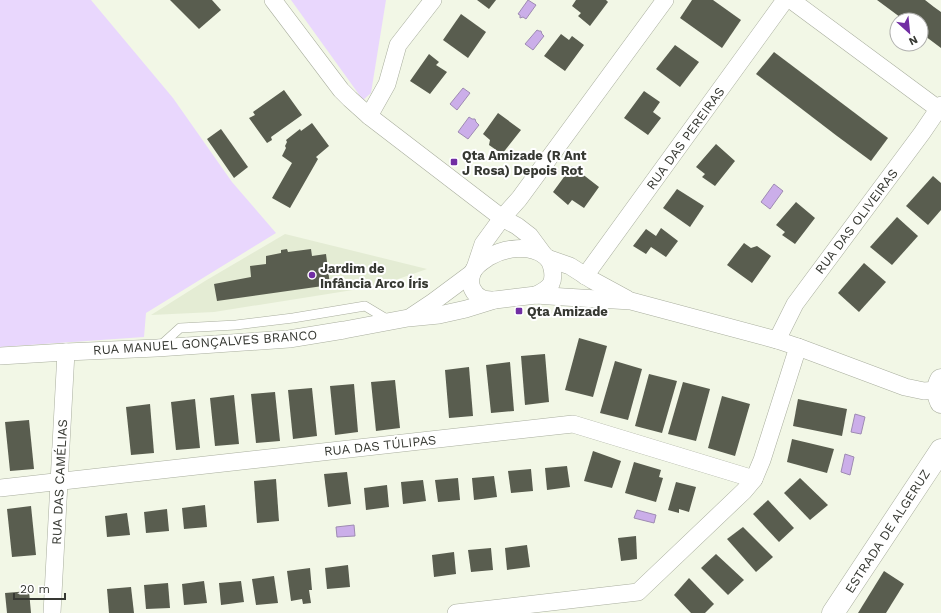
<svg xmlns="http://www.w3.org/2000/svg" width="941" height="613" font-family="'Work Sans',sans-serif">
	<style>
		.built { fill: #e4ecd4 }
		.green { fill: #e9d7fd }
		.water { fill: #cbaee9; stroke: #9e8bb2 }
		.building { fill: #595d4f }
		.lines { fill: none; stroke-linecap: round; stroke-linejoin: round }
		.lane-casing { stroke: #a9ae9e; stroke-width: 10 }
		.street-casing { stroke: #a9ae9e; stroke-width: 18 }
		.secondary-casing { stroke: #a9ae9e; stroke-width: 23 }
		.lane { stroke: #fff; stroke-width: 9 }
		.street { stroke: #fff; stroke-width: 17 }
		.secondary { stroke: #fff; stroke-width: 22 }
		.poi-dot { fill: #712ea3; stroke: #fff; stroke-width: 1.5 }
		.labels { text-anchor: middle; stroke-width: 4; stroke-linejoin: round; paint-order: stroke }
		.street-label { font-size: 13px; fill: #363832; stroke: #fff }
		.poi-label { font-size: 13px; font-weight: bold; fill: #363832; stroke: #fff; text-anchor: start }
	</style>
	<rect width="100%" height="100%" fill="#f2f7e6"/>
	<path class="built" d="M285 234 427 269 378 286 214 312 151 315 205 281Z"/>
	<g class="green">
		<path d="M0 0H91L173 98 232 182 276 233 146 313 144 337 0 347Z"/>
		<path d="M291 0H386L371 93 363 100Z"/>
	</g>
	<g class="water">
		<path d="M528 0 536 5 526 19 523 17 520 18V15L518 14Z"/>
		<path d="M537 30 539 31H541L542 34 544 36 533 50 525 44Z"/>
		<path d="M463 88 470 93 457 110 450 104Z"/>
		<path d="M469 117 472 119H475L476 122 479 125 468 139 458 132Z"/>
		<path d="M774 184 783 191 770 209 761 202Z"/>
		<path d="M855 414 865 417 861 434 851 432Z"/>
		<path d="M845 454 854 457 850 475 841 472Z"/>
		<path d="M637 510 656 515 654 523 634 518Z"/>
		<path d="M354 525 355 536 337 537 336 527Z"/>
	</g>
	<g class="building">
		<path d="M170 0H212L221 10 199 29Z"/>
		<path d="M477 0H496L489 9Z"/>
		<path d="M576 0H606L608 2 590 26 578 16 581 13 572 6Z"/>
		<path d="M692 0H713L741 20 722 48 680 18Z"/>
		<path d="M877 0H925L934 7 941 12V48L921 33V20H904Z"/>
		<path d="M461 14 486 32 468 58 443 40Z"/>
		<path d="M561 34 569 40 572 36 584 45 565 71 544 56Z"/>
		<path d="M675 45 699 62 680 87 656 69Z"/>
		<path d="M774 52 888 138 871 161 837 136 756 74Z"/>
		<path d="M429 54 439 62 436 65 447 72 430 94 410 81Z"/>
		<path d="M284 90 302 115 271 137 272 140 267 143 249 118 255 115 253 112Z"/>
		<path d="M644 91 660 102 653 112 661 118 648 135 624 118Z"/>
		<path d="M498 113 521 130 502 154 489 145 490 140 483 134Z"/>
		<path d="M312 123 329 146 316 157 318 159 290 208 272 198 292 163 282 156 286 148 285 146 287 142 286 140 300 129 301 131Z"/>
		<path d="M221 129 248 167 234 178 207 139Z"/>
		<path d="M716 144 735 161 715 186 702 177 705 174 696 167Z"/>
		<path d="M572 166 599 187 584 208 572 200 568 205 553 192Z"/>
		<path d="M933 176 941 183V210L928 225 906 206Z"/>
		<path d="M677 189 704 206 690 227 663 208Z"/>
		<path d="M796 202 815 218 795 244 782 235 785 232 776 225Z"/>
		<path d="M897 217 918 236 892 265 870 247Z"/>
		<path d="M661 228 678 241 666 257 651 247 646 254 633 246 646 229 656 236Z"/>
		<path d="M744 243 751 248 757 246 771 256 752 283 727 265Z"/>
		<path d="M287 249 288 252 311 249 312 256 326 254 330 285 217 301 214 284 251 277 250 266 266 264V256L281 253V250Z"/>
		<path d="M864 263 886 282 859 312 838 293Z"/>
		<path d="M579 338 607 346 593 397 565 390Z"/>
		<path d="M545 354 549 402 525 405 521 356Z"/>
		<path d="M615 361 642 369 628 420 600 413Z"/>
		<path d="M510 362 514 411 491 413 486 365Z"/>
		<path d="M469 367 473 416 449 418 445 370Z"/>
		<path d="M649 374 677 381 662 433 635 426Z"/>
		<path d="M395 380 400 428 376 431 371 382Z"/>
		<path d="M683 382 710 389 696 441 668 434Z"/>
		<path d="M354 384 358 432 335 435 330 386Z"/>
		<path d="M312 388 317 436 293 439 288 390Z"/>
		<path d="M275 392 280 441 256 443 251 394Z"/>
		<path d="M234 395 239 444 215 446 210 398Z"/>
		<path d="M722 396 750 404 735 456 708 448Z"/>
		<path d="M195 399 200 448 176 450 171 402Z"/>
		<path d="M798 399 847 409 842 436 793 426Z"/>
		<path d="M150 404 154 453 131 455 126 407Z"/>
		<path d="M29 420 34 469 10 471 5 422Z"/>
		<path d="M792 439 834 449 827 473 787 462Z"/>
		<path d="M593 451 621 461 612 488 584 481Z"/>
		<path d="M634 462 661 470 659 477 663 478 656 502 625 493Z"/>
		<path d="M567 466 570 487 547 490 545 468Z"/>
		<path d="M531 469 533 491 511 493 508 471Z"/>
		<path d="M347 472 351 504 328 507 324 474Z"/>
		<path d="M494 476 497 497 474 500 472 478Z"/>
		<path d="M458 478 460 500 438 502 435 480Z"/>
		<path d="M800 478 828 505 810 520 784 493Z"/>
		<path d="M276 479 279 521 257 523 254 481Z"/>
		<path d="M423 480 426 501 403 504 401 482Z"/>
		<path d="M676 482 696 487 689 512 679 509V513L668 510Z"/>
		<path d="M387 485 389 507 366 510 364 488Z"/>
		<path d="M768 500 794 528 779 542 753 514Z"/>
		<path d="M205 505 207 527 184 529 182 508Z"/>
		<path d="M31 506 36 555 12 557 7 509Z"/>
		<path d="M167 509 169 531 146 533 144 512Z"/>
		<path d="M127 513 130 535 107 537 105 516Z"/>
		<path d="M743 527 773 557 756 572 727 539Z"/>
		<path d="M636 536 637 559 621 561 618 538Z"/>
		<path d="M527 545 530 567 507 570 505 548Z"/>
		<path d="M491 548 493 570 471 572 468 550Z"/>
		<path d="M454 552 456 574 434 577 432 555Z"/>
		<path d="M716 554 744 580 728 595 701 568Z"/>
		<path d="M348 565 350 587 327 589 325 568Z"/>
		<path d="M310 568 312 590H309L311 603 303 604 302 599 291 601 287 571Z"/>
		<path d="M884 571 904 584 886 613H858Z"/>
		<path d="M274 576 278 603 256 605 252 579Z"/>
		<path d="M689 578 714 604 705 613H691L674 595Z"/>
		<path d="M204 581 207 603 184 605 182 584Z"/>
		<path d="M241 581 244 602 221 605 219 583Z"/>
		<path d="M168 583 170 608 146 609 144 585Z"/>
		<path d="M131 587 134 613H109L107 589Z"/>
		<path d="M29 591 31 613H7L5 593Z"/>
	</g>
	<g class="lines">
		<defs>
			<path id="lane" d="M159 347 180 328 236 325 293 318 365 306 390 321"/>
			<g id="street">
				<path d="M273 0 341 90 350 99 369 116 502 218 517 226 530 236 544 255"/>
				<path d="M791 0 941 111"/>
				<path d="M369 116 387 84 398 45 433 0"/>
				<path d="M547 258 570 266 592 280 627 299"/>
				<path d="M475 268 483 244 502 218 519 199 665 0"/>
				<path d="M585 276 785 0"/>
				<path d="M495 300C492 300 487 300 483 299 473 295 468 284 472 274 474 266 483 261 489 257 504 248 530 244 545 256 552 261 555 276 551 284 547 290 542 292 536 295"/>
				<path d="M412 316 433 302 472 273"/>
				<path d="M777 340 795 304 922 133 941 105"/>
				<path d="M0 356 66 352 157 348 289 339 344 330 408 318 439 315 466 309 495 300 536 295 564 297 631 301 777 340 798 347 905 387 924 391 938 390"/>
				<path d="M0 488 573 424 754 479"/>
				<path d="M52 613 66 352"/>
				<path d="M456 613 638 592 744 491 754 479 762 460 798 347"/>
			</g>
			<g id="secondary">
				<path d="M941 380C937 387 938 395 941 402"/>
				<path d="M833 613 941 450"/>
			</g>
		</defs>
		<use href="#lane" class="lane-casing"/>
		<use href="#street" class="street-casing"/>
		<use href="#secondary" class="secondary-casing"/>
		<use href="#lane" class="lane"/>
		<use href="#street" class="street"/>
		<use href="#secondary" class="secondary"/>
	</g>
	<g class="poi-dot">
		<rect x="450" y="158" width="8" height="8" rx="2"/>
		<circle cx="312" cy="275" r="4"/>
		<rect x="515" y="307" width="8" height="8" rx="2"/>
	</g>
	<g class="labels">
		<g class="street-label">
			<text transform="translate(685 138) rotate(-54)" y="5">RUA DAS PEREIRAS</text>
			<text transform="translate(856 221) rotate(-53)" y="5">RUA DAS OLIVEIRAS</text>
			<text transform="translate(205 342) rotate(-4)" y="5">RUA MANUEL GONÇALVES BRANCO</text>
			<text transform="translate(380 445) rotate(-6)" y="5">RUA DAS TÚLIPAS</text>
			<text transform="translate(59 482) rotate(-87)" y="5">RUA DAS CAMÉLIAS</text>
			<text transform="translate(887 531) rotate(-57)" y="5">ESTRADA DE ALGERUZ</text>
		</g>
		<g class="poi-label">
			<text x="462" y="160">Qta Amizade (R Ant<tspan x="462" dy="15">J Rosa) Depois Rot</tspan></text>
			<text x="320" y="273">Jardim de<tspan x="320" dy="15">Infância Arco Íris</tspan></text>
			<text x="527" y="316">Qta Amizade</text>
		</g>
	</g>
	<g transform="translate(909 32) rotate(153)"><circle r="19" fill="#ffffff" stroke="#afafad"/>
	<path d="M0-3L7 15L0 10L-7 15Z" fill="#712ea3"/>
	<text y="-6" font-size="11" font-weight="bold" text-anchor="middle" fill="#363832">N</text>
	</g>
	<path d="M14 593v6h51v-6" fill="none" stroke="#363832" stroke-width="2"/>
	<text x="20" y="593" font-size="12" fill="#363832" stroke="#ffffff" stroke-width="3" paint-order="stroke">20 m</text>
</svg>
